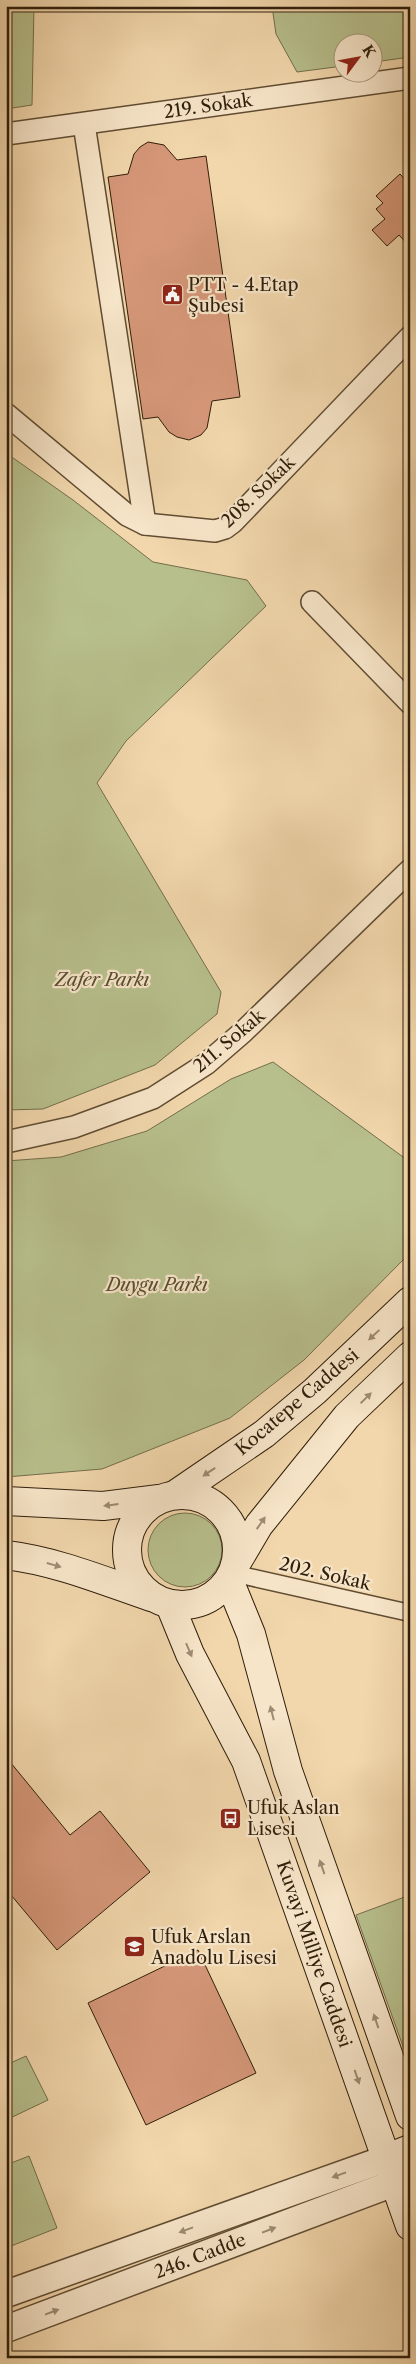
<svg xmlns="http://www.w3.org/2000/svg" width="416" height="2364" font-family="'Libre Caslon Text',serif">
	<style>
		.green { fill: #b7bf8c; stroke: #736e4b }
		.building { fill: #d59778; stroke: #2f1e0a }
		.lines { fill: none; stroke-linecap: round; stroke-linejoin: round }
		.pedestrian-casing { stroke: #604c32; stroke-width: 19 }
		.minor-casing { stroke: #604c32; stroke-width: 24 }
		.tertiary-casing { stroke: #604c32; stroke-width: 29 }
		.secondary-casing { stroke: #2f1e0a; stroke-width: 30 }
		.pedestrian { stroke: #f7e5c9; stroke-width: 16 }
		.minor { stroke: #f7e5c9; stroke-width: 21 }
		.tertiary { stroke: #f7e5c9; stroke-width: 26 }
		.secondary { stroke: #f7e5c9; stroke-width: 28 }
		.oneway { fill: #9d8b73 }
		.labels { text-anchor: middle; stroke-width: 4.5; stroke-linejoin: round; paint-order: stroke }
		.street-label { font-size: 18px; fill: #2f1e0a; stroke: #f7e5c9 }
		.poi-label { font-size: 18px; fill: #2f1e0a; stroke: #f7e5c9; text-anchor: start }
		.park-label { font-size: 18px; font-style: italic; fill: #584e31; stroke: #f7e5c9 }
	</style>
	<rect width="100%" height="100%" fill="#f2d7ac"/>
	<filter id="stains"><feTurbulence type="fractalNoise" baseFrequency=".004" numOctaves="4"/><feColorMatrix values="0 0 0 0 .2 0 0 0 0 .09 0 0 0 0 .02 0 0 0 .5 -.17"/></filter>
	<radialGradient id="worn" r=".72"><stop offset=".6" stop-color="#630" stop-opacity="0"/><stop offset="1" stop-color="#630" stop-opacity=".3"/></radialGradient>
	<g class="green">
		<path d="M6 6H34L32 105 6 109Z"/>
		<path d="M272 6H410V57L374 62V42H344L343 66 297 72 276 34Z"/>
		<path d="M6 453 73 500 153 562 247 580 266 606 126 741 97 783 221 992 217 1014 155 1065 43 1109 6 1110Z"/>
		<path d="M273 1062 410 1162V1253L304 1360 230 1418 102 1469 6 1477V1161L61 1157 147 1131 231 1079Z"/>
		<circle cx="185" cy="1550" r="37"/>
		<path d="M410 1895V2066L356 1915Z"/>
		<path d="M26 2056 48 2100 6 2120V2065Z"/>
		<path d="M29 2156 57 2228 6 2248V2165Z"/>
	</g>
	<g class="building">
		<path d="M148 142 164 145 177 160 206 156 240 397 212 401 207 428 201 435 189 440 177 437 169 432 158 417 143 419 108 177 128 174 134 154 140 147Z"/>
		<path d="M400 174 410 185V247L399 235 387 246 372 230 385 219 376 209 383 203 376 196Z"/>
		<path d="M6 1757 70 1835 100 1811 150 1872 57 1950 6 1889Z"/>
		<path d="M198 1950 256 2073 146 2125 88 2003Z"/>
	</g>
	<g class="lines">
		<defs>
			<path id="pedestrian" d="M232 1573 410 1613"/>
			<g id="minor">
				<path d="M84 124 145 524"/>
				<path d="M6 134 410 78"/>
				<path d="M6 414 127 515 145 524 215 531 225 528 233 522 410 337"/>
				<path d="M312 602 410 703"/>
				<path d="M6 1142 74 1127 153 1098 206 1064 243 1032 410 870"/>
			</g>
			<g id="tertiary">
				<path d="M6 2294 385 2159"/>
				<path d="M6 2329 394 2183"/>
			</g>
			<g id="secondary">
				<path d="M176 1494 264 1434 315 1391 410 1301"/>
				<circle cx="182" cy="1550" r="55"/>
				<path d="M6 1501 103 1506 159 1499"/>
				<path d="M6 1555C56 1561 104 1581 151 1597"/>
				<path d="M236 1564 259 1525 347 1416 410 1356"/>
				<path d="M229 1580 251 1634 288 1771 410 2116"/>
				<path d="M170 1605 190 1654 246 1761 410 2226"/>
				<path d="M385 2159 410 2149"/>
			</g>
		</defs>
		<use href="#pedestrian" class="pedestrian-casing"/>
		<use href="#minor" class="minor-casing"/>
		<use href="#tertiary" class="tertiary-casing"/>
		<use href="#secondary" class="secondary-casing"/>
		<use href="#pedestrian" class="pedestrian"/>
		<use href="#minor" class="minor"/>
		<use href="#tertiary" class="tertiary"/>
		<use href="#secondary" class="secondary"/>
	</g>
	<defs><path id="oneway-solid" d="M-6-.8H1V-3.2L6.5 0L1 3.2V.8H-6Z" transform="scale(1.25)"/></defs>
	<g class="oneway">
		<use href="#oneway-solid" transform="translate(374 1335) rotate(137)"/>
		<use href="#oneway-solid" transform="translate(366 1398) rotate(-44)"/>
		<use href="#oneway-solid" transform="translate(209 1472) rotate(146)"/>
		<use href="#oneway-solid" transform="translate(111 1505) rotate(173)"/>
		<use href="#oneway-solid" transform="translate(261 1523) rotate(-55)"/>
		<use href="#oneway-solid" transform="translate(54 1565) rotate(16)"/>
		<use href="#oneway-solid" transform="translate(189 1650) rotate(67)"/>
		<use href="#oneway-solid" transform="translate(272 1713) rotate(-104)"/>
		<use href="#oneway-solid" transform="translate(322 1867) rotate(-109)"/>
		<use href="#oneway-solid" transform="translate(376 2021) rotate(-109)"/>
		<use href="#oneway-solid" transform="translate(357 2077) rotate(71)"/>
		<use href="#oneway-solid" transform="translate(339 2175) rotate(160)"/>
		<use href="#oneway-solid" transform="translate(186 2230) rotate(160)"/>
		<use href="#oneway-solid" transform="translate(269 2230) rotate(-21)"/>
		<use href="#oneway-solid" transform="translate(52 2312) rotate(-21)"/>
	</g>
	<defs>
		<symbol id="civic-square" viewBox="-11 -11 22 22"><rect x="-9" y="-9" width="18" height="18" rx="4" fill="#8f2418" stroke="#f7e5c9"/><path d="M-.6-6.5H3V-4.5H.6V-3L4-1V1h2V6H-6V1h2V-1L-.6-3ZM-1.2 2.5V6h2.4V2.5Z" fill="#fff"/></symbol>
		<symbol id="bus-square" viewBox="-11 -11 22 22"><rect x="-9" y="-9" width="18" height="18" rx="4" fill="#8f2418" stroke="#f7e5c9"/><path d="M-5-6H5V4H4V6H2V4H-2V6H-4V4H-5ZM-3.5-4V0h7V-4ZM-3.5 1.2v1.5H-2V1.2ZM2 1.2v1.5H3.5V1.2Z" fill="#fff"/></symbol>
		<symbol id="school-square" viewBox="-11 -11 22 22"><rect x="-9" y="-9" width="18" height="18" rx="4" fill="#8f2418" stroke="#f7e5c9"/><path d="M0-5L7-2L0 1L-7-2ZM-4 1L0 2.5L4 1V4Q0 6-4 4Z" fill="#fff"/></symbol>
	</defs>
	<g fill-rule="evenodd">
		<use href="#civic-square" x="160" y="282" width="25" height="25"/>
		<use href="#bus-square" x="218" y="1806" width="25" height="25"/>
		<use href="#school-square" x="122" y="1934" width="25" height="25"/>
	</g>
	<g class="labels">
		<g class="street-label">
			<text transform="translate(208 106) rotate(-8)" y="6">219. Sokak</text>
			<text transform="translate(258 492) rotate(-44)" y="6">208. Sokak</text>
			<text transform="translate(229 1041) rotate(-40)" y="6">211. Sokak</text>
			<text transform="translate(297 1402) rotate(-40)" y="6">Kocatepe Caddesi</text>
			<text transform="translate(325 1574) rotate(13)" y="6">202. Sokak</text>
			<text transform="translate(314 1954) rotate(71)" y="6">Kuvayi Milliye Caddesi</text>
			<text transform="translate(200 2256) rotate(-21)" y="6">246. Cadde</text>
		</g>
		<g class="poi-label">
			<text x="188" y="291">PTT - 4.Etap<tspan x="188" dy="21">Şubesi</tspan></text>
			<text x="247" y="1814">Ufuk Aslan<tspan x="247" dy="21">Lisesi</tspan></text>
			<text x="151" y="1943">Ufuk Arslan<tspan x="151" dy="21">Anadolu Lisesi</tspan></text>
		</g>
		<g class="park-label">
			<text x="102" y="986">Zafer Parkı</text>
			<text x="157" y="1291">Duygu Parkı</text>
		</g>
	</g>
	<rect width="416" height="2364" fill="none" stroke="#f2d7ac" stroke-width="25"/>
	<rect x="8" y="8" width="401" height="2349" fill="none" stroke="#2f1e0a" stroke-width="2.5"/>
	<rect x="12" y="12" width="391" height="2339" fill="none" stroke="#2f1e0a"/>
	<g transform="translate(358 58) rotate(58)"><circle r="24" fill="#f7e5c9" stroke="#a7957d"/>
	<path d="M0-4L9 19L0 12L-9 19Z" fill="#8f2418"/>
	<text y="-8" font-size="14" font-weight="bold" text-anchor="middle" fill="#2f1e0a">K</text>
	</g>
	<rect width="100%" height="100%" filter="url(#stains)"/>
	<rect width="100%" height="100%" fill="url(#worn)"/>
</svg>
